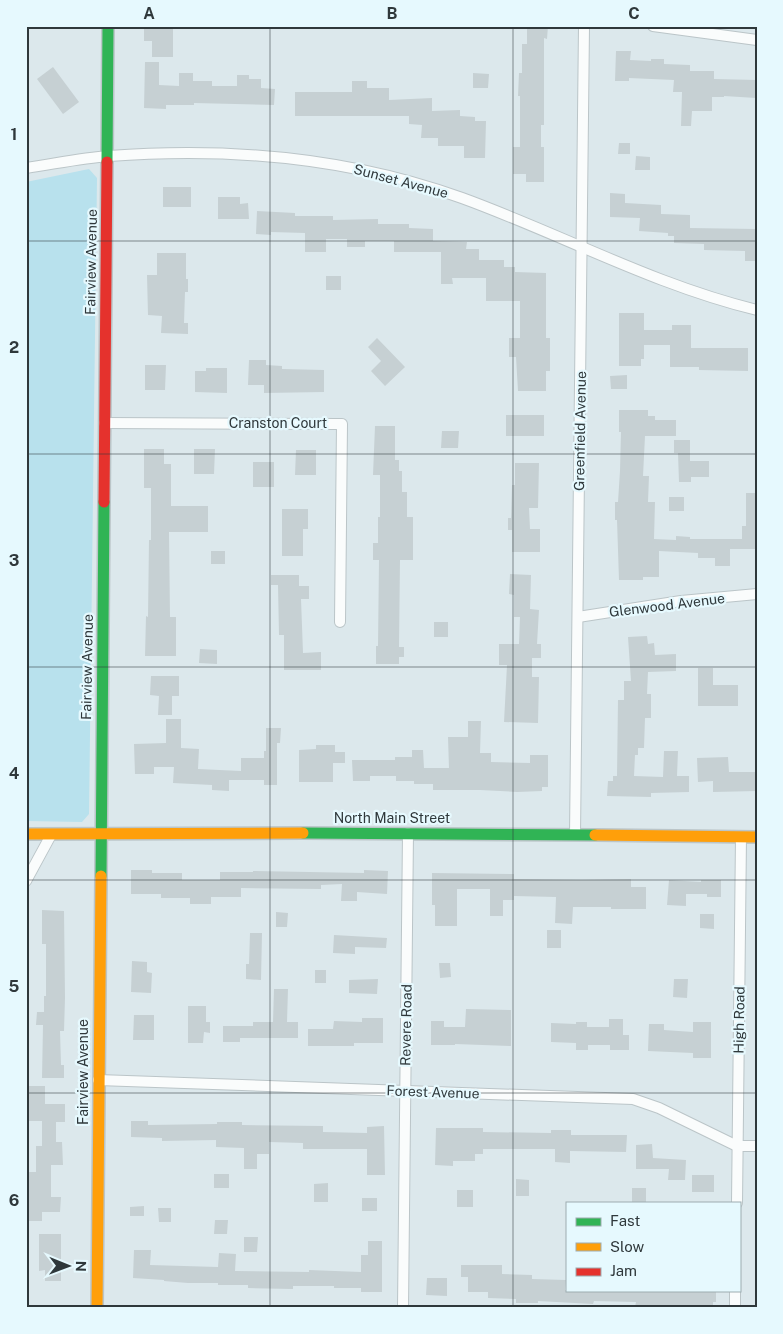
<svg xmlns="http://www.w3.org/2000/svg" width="783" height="1334" font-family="'Public Sans',sans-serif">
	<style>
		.green { fill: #b8e1ed }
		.building { fill: #c6d0d3 }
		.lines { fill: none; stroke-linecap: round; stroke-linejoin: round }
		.street-casing { stroke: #bbc5c8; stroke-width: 12 }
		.fast-casing { stroke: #bbc5c8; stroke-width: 14 }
		.slow-casing { stroke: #bbc5c8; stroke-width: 14 }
		.jam-casing { stroke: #bbc5c8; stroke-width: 14 }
		.street { stroke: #fafcfc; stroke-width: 10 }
		.fast { stroke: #30b455; stroke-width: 11 }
		.slow { stroke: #ff9f0a; stroke-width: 11 }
		.jam { stroke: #e5322d; stroke-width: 11 }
		.grid { fill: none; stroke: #2f383b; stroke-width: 1; stroke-opacity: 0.55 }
		.labels { text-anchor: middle; stroke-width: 4.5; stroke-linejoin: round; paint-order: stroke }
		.street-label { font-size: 14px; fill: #2f383b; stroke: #e6f9fe }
		.neatline { fill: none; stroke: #2f383b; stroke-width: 2 }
		.grid-label { font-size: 16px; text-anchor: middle; font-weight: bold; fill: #2f383b }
	</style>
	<rect width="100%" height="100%" fill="#dce8ec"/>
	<path class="green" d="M89 169 97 178 89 814 82 822 26 821V182Z"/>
	<g class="building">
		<path d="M527 26H548L547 39 544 38V125H541V147H544V182H526V174H513V147H520V96H518L519 73H522V44H527Z"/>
		<path d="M144 28H173V57H152V41H144Z"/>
		<path d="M616 51H631L630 60 651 61V59H664V64L690 65V71H714V79L757 80 756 98 724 96V97H712V111H692L691 126H681L682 92H673L674 80 629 78V81H615Z"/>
		<path d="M145 62H159V85L179 86V73H193V81H212V86H237V75H249V79H261V88L275 89 274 105 194 103V105H166V109L144 108Z"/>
		<path d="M53 67 79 102 63 114 37 79Z"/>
		<path d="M473 73 489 74 488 88H473Z"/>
		<path d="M352 81H367V88H389V100L432 98V111L460 110V116L475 117V121H486L485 158H464V146H438V138H421L422 125 409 124V116H295V92H352Z"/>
		<path d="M619 143H630V154H618Z"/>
		<path d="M636 156 650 157V170H635Z"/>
		<rect x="163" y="187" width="28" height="20"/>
		<path d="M610 193 625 194V203L661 205V214L690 215V228L756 229 757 261H745V251L704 250V244L674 243V236H668V233L639 231 640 218 610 217Z"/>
		<path d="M218 197H240V204L248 203 249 219H218Z"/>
		<path d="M257 211 295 213V216H333V220L378 219V224H409V228L433 229V241L467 242 466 249H479V260H504V267H515V272L546 273V338H550V371H546V391H518L516 357H509V338H520V301H486V278H452L453 284H441V252H394V241H365V247H347V239H326V252H305V233L271 232V235L256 234Z"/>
		<path d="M157 253H186V279H188V292H185L184 323H188V334L161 333 162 316 148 315 147 275H157Z"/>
		<rect x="326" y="276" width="15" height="14"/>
		<path d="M619 313H644V330H672V325H691V348H748V371L699 370V367H670V345H644V359H641V366H619Z"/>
		<path d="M377 338 405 367 385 386 371 371 381 361 368 347Z"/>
		<path d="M249 360H266V365L282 366V369L324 370V392L264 393V385H248Z"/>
		<path d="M145 365H166L165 390H145Z"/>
		<path d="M206 368H227V393L195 392V371H206Z"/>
		<path d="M627 375V389H611L610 376Z"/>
		<path d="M619 410H648V416H655V420H676V436H645L643 476H649L648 502H655L654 539 676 540V536L690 537V539H742V526H746V493H757V549H730V566H715V558H698V553L659 551V577H643V580H619L617 520H615V502H618L620 471 621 432H619Z"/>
		<rect x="506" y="415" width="38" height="21"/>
		<path d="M375 426H395V460H399V471H402V492H407V517H413V560H400L399 647H404V657H399V664H376V646H378L379 560H373V543H378V517H380V475H373Z"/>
		<path d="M442 431H459L458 448H441Z"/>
		<path d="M674 440H690V461H709V477H691V482H679L678 453H674Z"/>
		<path d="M144 449H164V464H171V506H208V532H169L170 617H176V656H145L146 616 148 617 149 540H151V488H144Z"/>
		<path d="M194 449H215L214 474H194Z"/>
		<path d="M296 450H316V475H295Z"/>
		<rect x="253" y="462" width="21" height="25"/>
		<path d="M515 463H539L538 508H529L530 529H540V552H512V530H508V518H511L512 485H515Z"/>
		<rect x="669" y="497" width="15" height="14"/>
		<path d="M282 509H308V529H303V556H282Z"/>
		<rect x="211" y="551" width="14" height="13"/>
		<path d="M510 574 531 575 530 609 539 610 537 644H541V658H532V677H539L538 723 504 722 507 665H499V644H519L520 617H514V595L509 594Z"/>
		<path d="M271 575H299V586H309V599H301L303 653 321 652V670H284V635H279L278 585H271Z"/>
		<rect x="434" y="622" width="14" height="15"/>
		<path d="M647 636 648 644 654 643 655 655 676 654V671L648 672 647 694H651V718H645L644 748H638V755H635L634 776 663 777 664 751H678L677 776H689V792L651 793V797L607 796 608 781H613V776H617L618 700H624V681H631L628 637Z"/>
		<path d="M200 649 217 650V664L199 663Z"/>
		<path d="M698 668H713V685H738V706H698Z"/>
		<path d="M151 676H179V696H172V715H158L159 696 150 695Z"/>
		<path d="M166 719H181V748L199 749 198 769 241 771V758H264V751H266V728H281L280 743H277V785H264V780H229V791L212 790V785L173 783 174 767H154V774H135L134 744 166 743Z"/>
		<path d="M468 721H481L480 753H491V762L530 763V755H548V787H542V791L517 792 480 790H433V784H414V781H396V776H370V781H353L352 760H395V757H412V750H423L424 768H449L448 737H468Z"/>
		<path d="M316 745H335V752H345V763H333V782H299V750L316 749Z"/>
		<path d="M728 757 729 772H757V791L713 792V781L698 782 697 758Z"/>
		<path d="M131 870H152V873H182V880H220V872H253V871L364 873V870L388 871 387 894 357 892V901H341L342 884 321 885V889L241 888V897H211V904H190V898H161V894H131Z"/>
		<path d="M432 873 514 874V879L582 880 631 879V887H646V909H611V907H573L572 924 555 923 556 897 514 896V900H503V916H490V889H457V926H435V905H432Z"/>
		<path d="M669 880 701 882V880H721V897H707V894H686V906L667 905Z"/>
		<path d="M42 910 64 911 65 998 64 1031H60L61 1065H64V1078H42L43 1025H36L37 1012H44V996H46V944H42Z"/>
		<path d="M276 912 288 913 287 927H276Z"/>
		<path d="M700 914H714V929L700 928Z"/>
		<rect x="547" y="930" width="14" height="18"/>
		<path d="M250 933H262L261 980 246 979V964H249Z"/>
		<path d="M334 935 387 938 386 948 355 947V954L333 953Z"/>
		<path d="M132 961 147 962V972L152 973 151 993 131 992Z"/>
		<path d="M439 963H450L451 977 440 978Z"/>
		<rect x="315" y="970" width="11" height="13"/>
		<path d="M378 979 377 994 349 993V980Z"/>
		<path d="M674 979H688L687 998 673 997Z"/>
		<path d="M274 989H288L287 1022H298V1038H240V1042H223V1026H253V1022H273Z"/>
		<path d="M188 1006H206V1022H210V1033L204 1032 203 1043H188Z"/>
		<path d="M466 1009 511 1010V1046L455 1044V1045H431V1021H444V1027H465Z"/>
		<path d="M134 1015H154V1040H133Z"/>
		<path d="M362 1018H383V1043H354V1046H308V1029H333L334 1021 362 1022Z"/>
		<path d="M609 1019H623V1035H629V1050H610V1045H588V1050H576V1043L551 1042V1023L576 1024V1022H587V1027H609Z"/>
		<path d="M693 1022H711V1058H693V1053L648 1051 649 1024H664V1030L693 1032Z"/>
		<path d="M26 1086H45V1104H65V1122H56V1142H62L63 1165H51V1197H61L60 1212H42V1221H27L26 1172H36V1146H42V1121H26Z"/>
		<path d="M131 1121H148V1125L217 1124V1122H242V1125L323 1126V1132L367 1133V1127L384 1126 385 1175H367V1149H303V1143L269 1142V1154H257V1169H244V1148L216 1147V1140L162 1141V1138L131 1137Z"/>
		<path d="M436 1128H483V1132L551 1133V1130H571V1135H627L626 1152 570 1151V1163L555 1162V1149H483V1154H475V1161H453V1166L435 1165Z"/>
		<path d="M652 1144 653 1158 686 1160 685 1180H668L669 1169H636V1145Z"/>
		<rect x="214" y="1174" width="15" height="14"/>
		<rect x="692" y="1175" width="22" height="17"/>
		<path d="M516 1179 529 1180V1196H516Z"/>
		<path d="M328 1183V1202H314V1184Z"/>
		<rect x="632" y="1188" width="14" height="15"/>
		<rect x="457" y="1190" width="16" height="17"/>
		<rect x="362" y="1198" width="15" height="13"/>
		<path d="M144 1206V1216H130V1207Z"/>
		<path d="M158 1208H171V1222H159Z"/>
		<path d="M215 1220H228L227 1234H214Z"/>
		<path d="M39 1234H61V1281H45V1270L39 1271Z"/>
		<path d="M244 1237H258L257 1252H244Z"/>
		<path d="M368 1241H382V1292H361V1288H334V1286H293V1289L248 1288V1285H218V1283H188L164 1281V1280L133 1278 134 1250H151L150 1265 218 1267 219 1253 236 1254 235 1271 309 1272V1270L361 1272V1255H368Z"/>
		<path d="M461 1265H502V1274L532 1275V1279L566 1280 565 1290H716V1302H713V1308L635 1307 636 1302 594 1301 593 1304 538 1301V1303H516V1299L488 1298V1292H468V1277H461Z"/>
		<path d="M427 1278H447V1296L426 1295Z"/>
	</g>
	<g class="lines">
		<defs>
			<g id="street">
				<path d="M653 26 757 40"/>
				<path d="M26 168C54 164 81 158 109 156 229 147 348 157 462 198 561 234 654 285 757 310"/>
				<path d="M104 423 342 424 340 622"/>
				<path d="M578 617 681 601 757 594"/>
				<path d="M575 835 584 26"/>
				<path d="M26 881 51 835"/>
				<path d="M98 1080 633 1099 659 1108 737 1146H757"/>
				<path d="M737 1203 741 837"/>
				<path d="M403 1308 408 833"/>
				<path d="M735 1308V1290"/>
			</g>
			<g id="fast">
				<path d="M107 162 108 26"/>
				<path d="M303 833 595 835"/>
				<path d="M101 876 104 502"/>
			</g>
			<g id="slow">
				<path d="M26 834 303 833"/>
				<path d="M595 835 757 837"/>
				<path d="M97 1308 101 876"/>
			</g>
			<path id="jam" d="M104 502 107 162"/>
		</defs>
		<use href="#street" class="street-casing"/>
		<use href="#fast" class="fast-casing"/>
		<use href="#slow" class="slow-casing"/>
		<use href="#jam" class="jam-casing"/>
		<use href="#street" class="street"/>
		<use href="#fast" class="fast"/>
		<use href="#slow" class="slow"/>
		<use href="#jam" class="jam"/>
	</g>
	<path class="grid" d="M270 26V1308M513 26V1308M26 241H757M26 454H757M26 667H757M26 880H757M26 1093H757"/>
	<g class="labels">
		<g class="street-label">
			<text transform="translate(401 181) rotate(15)" y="5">Sunset Avenue</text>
			<text transform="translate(91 262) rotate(-89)" y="5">Fairview Avenue</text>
			<text x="278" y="428">Cranston Court</text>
			<text transform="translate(580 431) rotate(-89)" y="5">Greenfield Avenue</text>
			<text transform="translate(667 605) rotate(-7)" y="5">Glenwood Avenue</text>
			<text transform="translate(87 667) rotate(-89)" y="5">Fairview Avenue</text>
			<text x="392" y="823">North Main Street</text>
			<text transform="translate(739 1020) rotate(-89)" y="5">High Road</text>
			<text transform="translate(406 1025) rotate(-89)" y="5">Revere Road</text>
			<text transform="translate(83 1072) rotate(-90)" y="5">Fairview Avenue</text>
			<text transform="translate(433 1092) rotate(2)" y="5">Forest Avenue</text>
		</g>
	</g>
	<rect width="783" height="1334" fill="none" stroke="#e6f9fe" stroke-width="55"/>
	<rect x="566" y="1202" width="175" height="90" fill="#e6f9fe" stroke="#9dacb0"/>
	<rect x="576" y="1218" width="25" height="8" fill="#30b455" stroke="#9dacb0"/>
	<text x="610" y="1226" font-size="15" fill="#2f383b">Fast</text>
	<rect x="576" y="1243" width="25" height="8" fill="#ff9f0a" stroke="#9dacb0"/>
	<text x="610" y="1252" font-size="15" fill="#2f383b">Slow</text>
	<rect x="576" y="1268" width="25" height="8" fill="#e5322d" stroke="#9dacb0"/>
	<text x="610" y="1276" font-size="15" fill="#2f383b">Jam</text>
	<g transform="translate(68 1266) rotate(91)" stroke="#e6f9fe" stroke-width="4" paint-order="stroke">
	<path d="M0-4L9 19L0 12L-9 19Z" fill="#2f383b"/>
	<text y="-8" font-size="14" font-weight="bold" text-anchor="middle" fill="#2f383b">N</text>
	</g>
	<rect x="28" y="28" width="728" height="1278" class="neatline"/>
	<g class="grid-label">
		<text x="149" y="19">A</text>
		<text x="392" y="19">B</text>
		<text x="634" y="19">C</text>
		<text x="14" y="140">1</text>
		<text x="14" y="353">2</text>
		<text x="14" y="566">3</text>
		<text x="14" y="779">4</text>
		<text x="14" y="992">5</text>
		<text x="14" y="1206">6</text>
	</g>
</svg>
